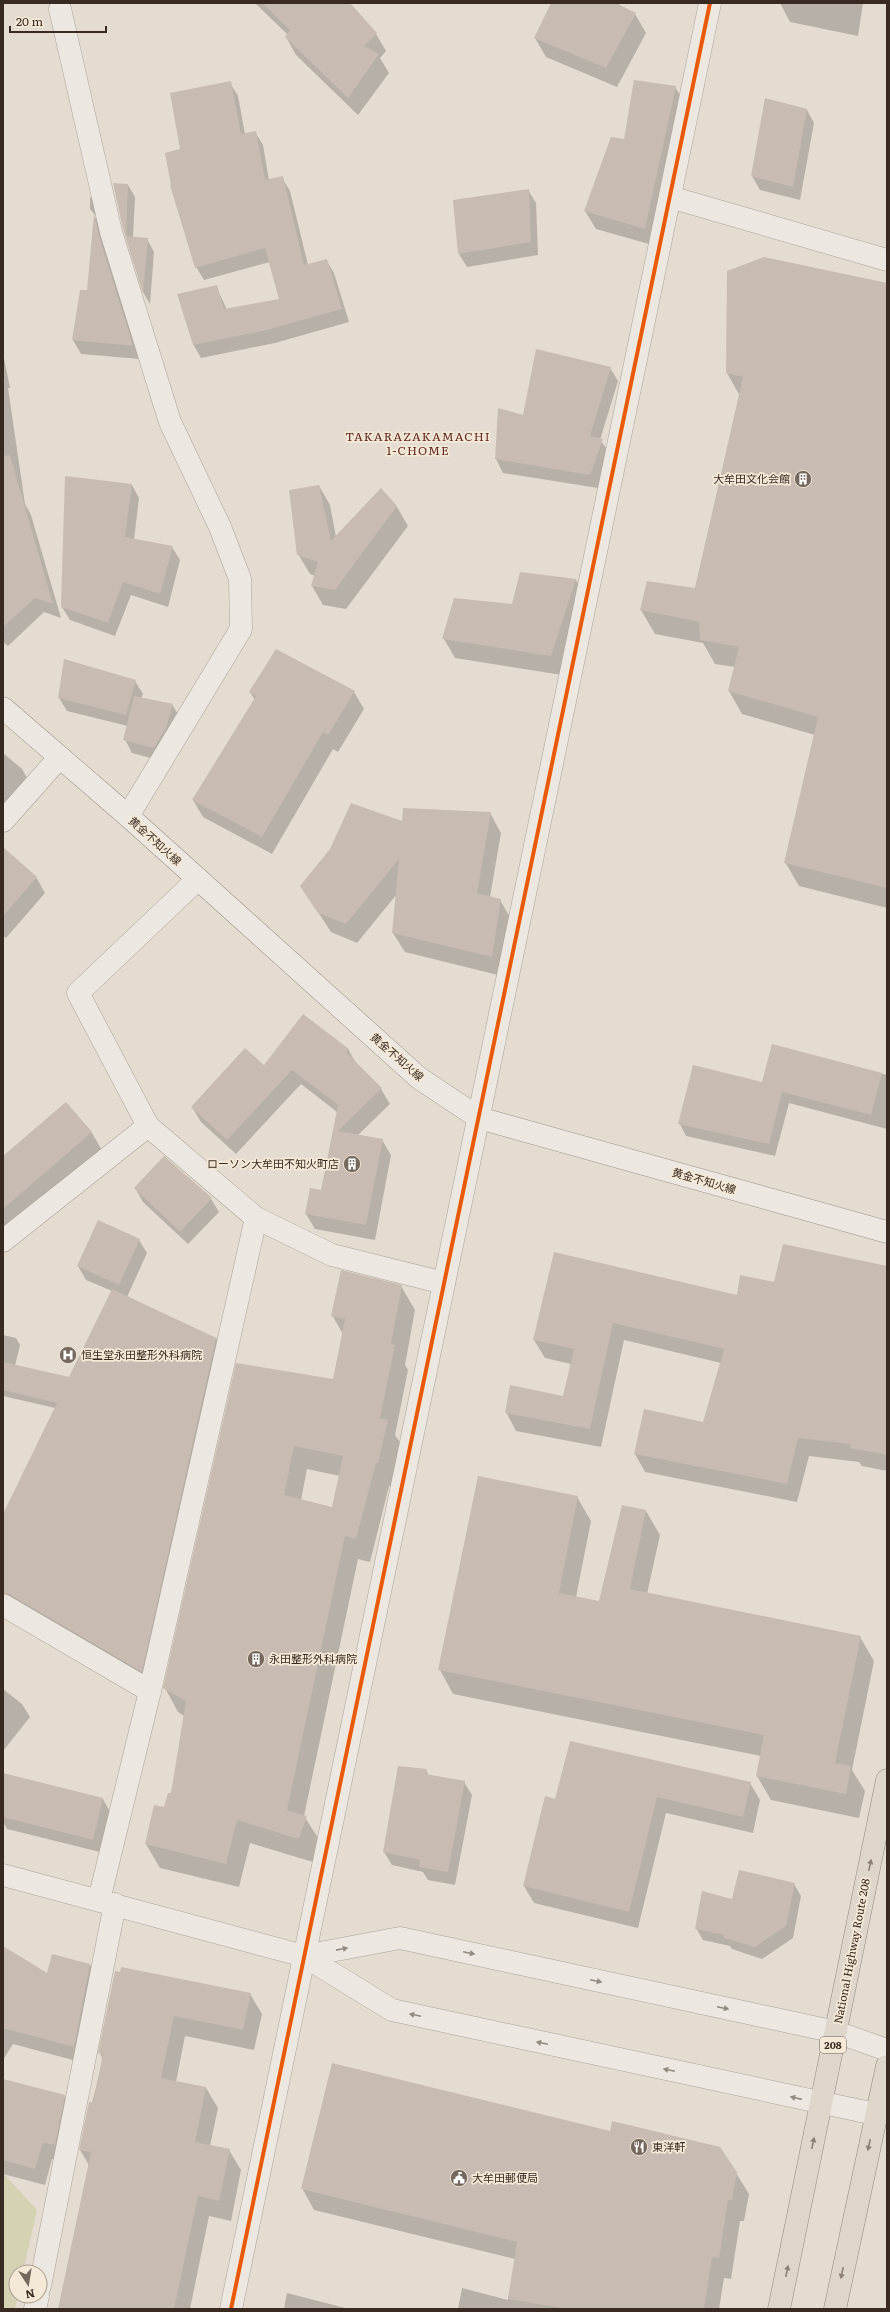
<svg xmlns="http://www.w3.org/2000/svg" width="890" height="2312" font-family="Literata,'Noto Sans JP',serif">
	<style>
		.green { fill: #d5d2b3 }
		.shadow { fill: #0003; fill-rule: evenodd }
		.building { fill: #c8bbb1; fill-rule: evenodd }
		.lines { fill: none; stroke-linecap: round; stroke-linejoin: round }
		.minor-casing { stroke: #aaa299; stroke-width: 23 }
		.tertiary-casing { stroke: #aaa299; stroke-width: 23 }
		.secondary-casing { stroke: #9a9188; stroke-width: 23 }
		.trunk-casing { stroke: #8f8780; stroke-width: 23 }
		.minor { stroke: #ece8e1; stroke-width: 22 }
		.tertiary { stroke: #ece8e1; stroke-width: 22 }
		.secondary { stroke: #ece8e1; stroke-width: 22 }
		.trunk { stroke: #ded6ca; stroke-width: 22 }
		.cycleway-casing { stroke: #f4e9d7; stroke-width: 6 }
		.cycleway { stroke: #e8590c; stroke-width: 4 }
		.oneway { fill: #8c8076 }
		.oneway2 { fill: #928981 }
		.labels { text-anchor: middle; stroke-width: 3.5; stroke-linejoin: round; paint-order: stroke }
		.shield { fill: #f4e9d7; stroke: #716358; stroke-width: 1 }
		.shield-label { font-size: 10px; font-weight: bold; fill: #392a21 }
		.poi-label { font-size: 11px; fill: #392a21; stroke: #f4e9d7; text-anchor: start }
		.street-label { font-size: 11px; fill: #392a21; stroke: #f4e9d7 }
		.neighbourhood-label { font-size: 12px; letter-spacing: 1px; fill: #632a22; stroke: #f4e9d7 }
	</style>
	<rect width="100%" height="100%" fill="#e4dcd0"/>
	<path class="green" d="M3 2173 37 2210 23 2272H16V2296H18L15 2309H3Z"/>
	<g class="shadow">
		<path d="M255 3H348L376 34 386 51 380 58 389 73 358 115 296 55 286 37 288 35Z"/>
		<path d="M553 3H614L635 14 646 33 617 87 546 57 535 38Z"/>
		<path d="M780 3H863L858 36 790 22Z"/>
		<path d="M230 83 238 96 245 134 255 132 263 145 269 180 282 178 290 191 308 265 326 260 334 273 349 322 275 343 201 358 193 344 216 286 227 310 280 300 270 262 204 280 196 267 182 150Z"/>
		<path d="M675 87 686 105 656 246 596 229 585 211 625 140Z"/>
		<path d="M765 99 807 110 814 123 800 200 760 190 752 176Z"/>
		<path d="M128 185 135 197 133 238 147 239 154 252 150 304 144 294 124 228Z"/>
		<path d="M528 190 536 203 538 255 467 267 459 254Z"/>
		<path d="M90 197 93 201 96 216 90 209Z"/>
		<path d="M95 217 101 228 140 359 81 354 73 340 81 291H88Z"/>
		<path d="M887 284V908L799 886 785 862 815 735 742 714 729 691 735 667 715 664 703 643 655 634 641 610 695 589 740 396 727 373Z"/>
		<path d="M3 353 10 388H8L25 504 31 515 61 618 44 612 8 646 3 642Z"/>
		<path d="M610 368 618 381 600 440 610 453 598 488 503 473 496 459 499 409 524 416Z"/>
		<path d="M132 485 139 498 134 540 172 547 180 560 168 607 131 595 115 636 70 620 62 607Z"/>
		<path d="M319 486 330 505 336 537 381 489 397 507 408 526 346 609 323 605 312 586 315 576 310 574 298 554Z"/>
		<path d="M521 573 576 580 587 599 562 675 455 658 444 639 513 605Z"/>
		<path d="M135 681 143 694 141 698 172 704 180 718 162 761 132 753 125 739 128 726 67 711 59 698Z"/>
		<path d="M250 692H354L364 709 338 752 333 749 272 854 203 817 193 800 255 700Z"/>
		<path d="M3 753 22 769 31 785 3 818Z"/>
		<path d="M490 813 501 833 490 897 500 900 511 919 502 976 405 952 393 933 397 894 357 943 331 932 301 886 403 822Z"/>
		<path d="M3 848 36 877 45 893 6 938 3 936Z"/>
		<path d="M772 1046 887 1075V1129L789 1103 775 1156 686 1136 680 1124 763 1083Z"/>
		<path d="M348 1049 357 1065 381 1089 390 1104 358 1135 382 1140 391 1155 375 1240 315 1229 306 1214 322 1192 337 1112 301 1084 236 1154 201 1122 192 1107 265 1067Z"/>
		<path d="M66 1104 92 1133 103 1152 3 1238V1158Z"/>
		<path d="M164 1158 211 1199 219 1212 188 1244 143 1202 135 1188Z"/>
		<path d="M139 1240 147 1253 127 1297 216 1338 220 1345 145 1678 3 1600V1516L55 1408 3 1396V1335L16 1338 20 1345 15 1366 70 1378 112 1291 86 1280 78 1266Z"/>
		<path d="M555 1254 737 1297 775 1283 887 1267V1471L862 1466 859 1462 809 1456 797 1502 645 1472 635 1454 704 1423 721 1363 624 1340 601 1447 516 1431 506 1412 564 1397 571 1364 545 1358 534 1340Z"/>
		<path d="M401 1286 415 1310 405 1365 408 1370 395 1435 401 1444 392 1487 389 1486 370 1562 358 1559 304 1816 320 1841 313 1862 250 1843 239 1887 160 1868 146 1844 172 1795 184 1716 178 1712 165 1688 237 1364 334 1380 343 1334 332 1315ZM307 1469 340 1476 333 1508 301 1500Z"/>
		<path d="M577 1497 591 1521 576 1597 600 1602 646 1511 660 1535 647 1594 860 1637 874 1661 852 1770 865 1791 859 1818 771 1800 757 1776 761 1756 453 1694 440 1670Z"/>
		<path d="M3 1689 22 1704 30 1717 3 1751Z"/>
		<path d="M426 1770 429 1776 464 1782 472 1795 455 1885 428 1880 423 1872 392 1865 384 1852Z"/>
		<path d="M750 1783 760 1800 753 1833 666 1813 638 1928 534 1903 524 1886 556 1800Z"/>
		<path d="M103 1799 110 1812 100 1852 7 1829 3 1822V1800Z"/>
		<path d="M794 1884 801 1896 793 1938 762 1959 732 1949 730 1946 703 1940 696 1928 733 1900Z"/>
		<path d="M3 1947 48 1974 90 1965 100 1982 84 2063 13 2044 3 2060Z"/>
		<path d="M121 1974 250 1994 262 2014 254 2050 185 2036 176 2082 206 2088 218 2108 210 2146 229 2150 241 2170 231 2221 209 2216 190 2309H59L89 2165 80 2150 103 2060 100 2053Z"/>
		<path d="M3 2081 64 2096 74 2113 64 2162 52 2159 45 2185 3 2174Z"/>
		<path d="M736 2173 749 2194 744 2221H740L731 2279 724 2278 719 2309H458L462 2288 508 2300 515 2259 314 2210 302 2188Z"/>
		<path d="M287 2293 349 2309H284Z"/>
	</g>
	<g class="building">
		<path d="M262 3H350L377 33 364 46 379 54 348 98 285 37 290 30Z"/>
		<path d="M551 3H616L636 13 606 68 534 38Z"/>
		<path d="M634 80 676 86 645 229 584 211 611 137 624 139Z"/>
		<path d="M231 81 241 134 256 131 265 180 283 176 304 265 327 259 342 309 267 330 193 345 177 294 217 285 224 309 279 299 265 248 195 268 170 185H171L165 153 180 149 170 93Z"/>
		<path d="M765 98 807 109 793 187 751 176Z"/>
		<path d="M113 183 128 184 126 236 148 238 143 294 123 229Z"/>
		<path d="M529 189 531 242 458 254 453 200Z"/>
		<path d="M94 214 99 236 133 346 72 340 80 290H87Z"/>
		<path d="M764 257 887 283V888L784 863 818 717 728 691 739 647 700 640 699 622 640 610 647 581 695 588 743 377 726 373 727 271Z"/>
		<path d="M536 349 611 367 590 436 603 439 590 475 495 459 498 408 523 415Z"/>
		<path d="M10 455 53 604 35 598 3 627V456Z"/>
		<path d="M65 476 132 484 125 537 173 546 160 594 123 582 108 623 61 607Z"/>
		<path d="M319 485 331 541 381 488 397 506 335 590 311 586 318 562 297 555 289 490Z"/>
		<path d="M520 572 576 579 551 656 442 639 454 598 512 604Z"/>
		<path d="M276 649 355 691 328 735 323 732 262 837 192 800 256 696 249 692Z"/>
		<path d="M64 659 136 680 126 715 58 698Z"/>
		<path d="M134 696 173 704 166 728 154 748 123 740Z"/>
		<path d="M351 803 402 821 403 808 491 812 477 893 501 899 492 957 392 933 399 859 346 924 318 913 300 886 330 849Z"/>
		<path d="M3 847 37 877 3 916Z"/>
		<path d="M303 1014 349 1049 346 1052 382 1088 338 1131 383 1139 366 1225 305 1214 310 1188 321 1190 338 1105 292 1070 227 1140 191 1107 245 1048 264 1065Z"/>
		<path d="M772 1044 882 1073 871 1115 782 1092 769 1144 678 1124 693 1065 762 1082Z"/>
		<path d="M66 1102 92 1132 3 1209V1156Z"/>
		<path d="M164 1156 212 1198 180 1232 134 1188Z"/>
		<path d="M98 1220 140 1239 119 1285 77 1266Z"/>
		<path d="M783 1244 887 1266V1455L850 1448 851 1444 798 1438 787 1484 634 1454 644 1409 703 1422 724 1349 613 1323 590 1429 505 1413 510 1385 563 1396 574 1349 533 1340 554 1252 737 1295 740 1275 774 1282Z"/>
		<path d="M341 1270 402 1285 391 1344 395 1345 380 1418 388 1420 378 1463H376L356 1539 345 1536 287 1810 307 1816 299 1839 237 1820 226 1864 145 1844 154 1805 164 1807 168 1793H171L186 1701 163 1688 236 1363 333 1379 345 1319 331 1316ZM294 1446 343 1456 332 1507 284 1495Z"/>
		<path d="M112 1289 216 1338 142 1672 9 1594 3 1593V1514L57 1403 3 1390V1362L69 1377Z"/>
		<path d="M478 1476 578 1496 559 1593 599 1601 622 1505 646 1510 630 1589 861 1636 835 1763 851 1766 846 1794 756 1776 764 1735 438 1670Z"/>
		<path d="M570 1741 751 1782 743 1817 657 1797 629 1912 523 1886 545 1796 555 1799Z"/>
		<path d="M398 1766 427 1769 426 1774 465 1781 448 1872 419 1867 420 1860 383 1852Z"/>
		<path d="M3 1773 103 1798 93 1840 3 1817Z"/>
		<path d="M739 1870 795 1883 786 1926 755 1947 724 1938V1935L695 1929 702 1891 732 1899Z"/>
		<path d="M3 1946 47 1973 52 1954 90 1964 74 2047 3 2028Z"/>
		<path d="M121 1967 251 1993 243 2030 174 2016 161 2078 206 2087 195 2142 230 2149 219 2201 198 2196 174 2309H58L91 2152 79 2150 89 2102 93 2103 103 2054 98 2053 115 1971 120 1972Z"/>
		<path d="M332 2063 610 2131 612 2121 720 2147 737 2172 732 2200H728L719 2258 712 2257 704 2309H568L508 2299 517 2242 301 2189Z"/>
		<path d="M3 2079 65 2095 55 2145 43 2143 35 2169 3 2160Z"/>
	</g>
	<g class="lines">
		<defs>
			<g id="minor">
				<path d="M60 9 111 232 170 422 220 527 240 579 241 629 128 816"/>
				<path d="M670 197 887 260"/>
				<path d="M3 821 59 758"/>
				<path d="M198 879 78 993 148 1126 256 1218 332 1255 444 1283"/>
				<path d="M3 1241 148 1126"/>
				<path d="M3 1605 150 1691 99 1900"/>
				<path d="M150 1691 256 1218"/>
				<path d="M40 2286 115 1904"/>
				<path d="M35 2309 38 2296"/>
				<path d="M231 2309 710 3"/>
			</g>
			<g id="tertiary">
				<path d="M3 1875 304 1956 392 2010 875 2114"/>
				<path d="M304 1956 400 1938 836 2032 887 2050"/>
			</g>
			<path id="secondary" d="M3 708 128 816 419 1078 479 1118 887 1232"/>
			<g id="trunk">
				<path d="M779 2309 887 1780"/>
				<path d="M835 2309 887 2066"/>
			</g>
		</defs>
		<use href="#minor" class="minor-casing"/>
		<use href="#tertiary" class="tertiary-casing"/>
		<use href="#secondary" class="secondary-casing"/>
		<use href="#trunk" class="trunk-casing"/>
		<use href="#minor" class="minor"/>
		<use href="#tertiary" class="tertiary"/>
		<use href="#secondary" class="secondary"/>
		<use href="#trunk" class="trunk"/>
		<defs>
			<path id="cycleway" d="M231 2309 710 3"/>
		</defs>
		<use href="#cycleway" class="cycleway-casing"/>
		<use href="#cycleway" class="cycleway"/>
	</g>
	<defs><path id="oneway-solid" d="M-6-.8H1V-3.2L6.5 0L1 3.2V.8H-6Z"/></defs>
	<g class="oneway">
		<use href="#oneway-solid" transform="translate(870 1865) rotate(-78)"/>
		<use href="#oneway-solid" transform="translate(813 2143) rotate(-78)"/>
		<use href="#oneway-solid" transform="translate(869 2145) rotate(102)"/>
		<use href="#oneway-solid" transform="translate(787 2271) rotate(-78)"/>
		<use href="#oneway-solid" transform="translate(842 2273) rotate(102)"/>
	</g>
	<g class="oneway2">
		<use href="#oneway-solid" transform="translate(342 1949) rotate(-11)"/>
		<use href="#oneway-solid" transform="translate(469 1953) rotate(12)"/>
		<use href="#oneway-solid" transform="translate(596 1981) rotate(12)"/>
		<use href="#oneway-solid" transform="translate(723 2008) rotate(12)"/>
		<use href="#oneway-solid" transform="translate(415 2015) rotate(-168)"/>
		<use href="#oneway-solid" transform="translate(542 2043) rotate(-168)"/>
		<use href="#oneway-solid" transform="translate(669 2070) rotate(-168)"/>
		<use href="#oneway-solid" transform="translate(796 2098) rotate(-167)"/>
	</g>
	<defs>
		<symbol id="building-disc" viewBox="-11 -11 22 22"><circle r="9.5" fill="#75685e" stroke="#f4e9d7"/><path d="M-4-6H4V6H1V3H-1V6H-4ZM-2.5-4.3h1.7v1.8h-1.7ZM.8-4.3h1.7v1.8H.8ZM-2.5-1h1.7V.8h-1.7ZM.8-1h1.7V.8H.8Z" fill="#fff"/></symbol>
		<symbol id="hospital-disc" viewBox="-11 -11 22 22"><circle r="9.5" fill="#75685e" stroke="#f4e9d7"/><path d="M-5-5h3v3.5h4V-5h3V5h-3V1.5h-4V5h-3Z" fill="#fff"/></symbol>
		<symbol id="restaurant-disc" viewBox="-11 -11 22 22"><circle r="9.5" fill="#75685e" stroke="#f4e9d7"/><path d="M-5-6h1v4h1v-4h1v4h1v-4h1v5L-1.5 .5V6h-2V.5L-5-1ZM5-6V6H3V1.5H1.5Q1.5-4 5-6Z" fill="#fff"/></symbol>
		<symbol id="civic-disc" viewBox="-11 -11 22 22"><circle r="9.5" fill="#75685e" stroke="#f4e9d7"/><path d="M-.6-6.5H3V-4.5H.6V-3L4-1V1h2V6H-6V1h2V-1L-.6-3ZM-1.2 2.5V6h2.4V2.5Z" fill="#fff"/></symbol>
	</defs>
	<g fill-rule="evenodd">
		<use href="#building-disc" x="793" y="469" width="20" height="20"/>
		<use href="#building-disc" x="342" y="1154" width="20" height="20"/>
		<use href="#hospital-disc" x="58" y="1345" width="20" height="20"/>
		<use href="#building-disc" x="246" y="1649" width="20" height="20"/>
		<use href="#restaurant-disc" x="629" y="2137" width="20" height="20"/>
		<use href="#civic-disc" x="449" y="2168" width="20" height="20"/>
	</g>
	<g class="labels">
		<rect class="shield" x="820" y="2037" width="26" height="16" rx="3"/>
		<g class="shield-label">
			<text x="833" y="2049">208</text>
		</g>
		<g class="poi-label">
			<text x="790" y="483" text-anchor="end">大牟田文化会館</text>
			<text x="339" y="1168" text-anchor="end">ローソン大牟田不知火町店</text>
			<text x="81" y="1359">恒生堂永田整形外科病院</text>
			<text x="269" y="1663">永田整形外科病院</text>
			<text x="652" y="2151">東洋軒</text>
			<text x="472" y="2182">大牟田郵便局</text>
		</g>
		<g class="street-label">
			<text transform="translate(155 841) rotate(42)" y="4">黄金不知火線</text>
			<text transform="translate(397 1057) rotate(41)" y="4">黄金不知火線</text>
			<text transform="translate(704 1181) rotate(16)" y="4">黄金不知火線</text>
			<text transform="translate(852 1951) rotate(-79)" y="4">National Highway Route 208</text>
		</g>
		<g class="neighbourhood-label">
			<text x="418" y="441">TAKARAZAKAMACHI<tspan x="418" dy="14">1-CHOME</tspan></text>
		</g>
	</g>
	<rect width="890" height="2312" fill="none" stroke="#392a21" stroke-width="8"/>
	<g transform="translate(28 2284) rotate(168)"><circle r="19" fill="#f4e9d7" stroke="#a99d8e"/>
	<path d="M0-3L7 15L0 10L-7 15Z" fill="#75685e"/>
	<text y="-6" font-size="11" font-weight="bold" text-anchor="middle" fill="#392a21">N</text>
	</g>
	<path d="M10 26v6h96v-6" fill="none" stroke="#392a21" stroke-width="2"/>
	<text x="16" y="26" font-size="12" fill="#392a21" stroke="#f4e9d7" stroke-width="3" paint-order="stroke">20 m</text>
</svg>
